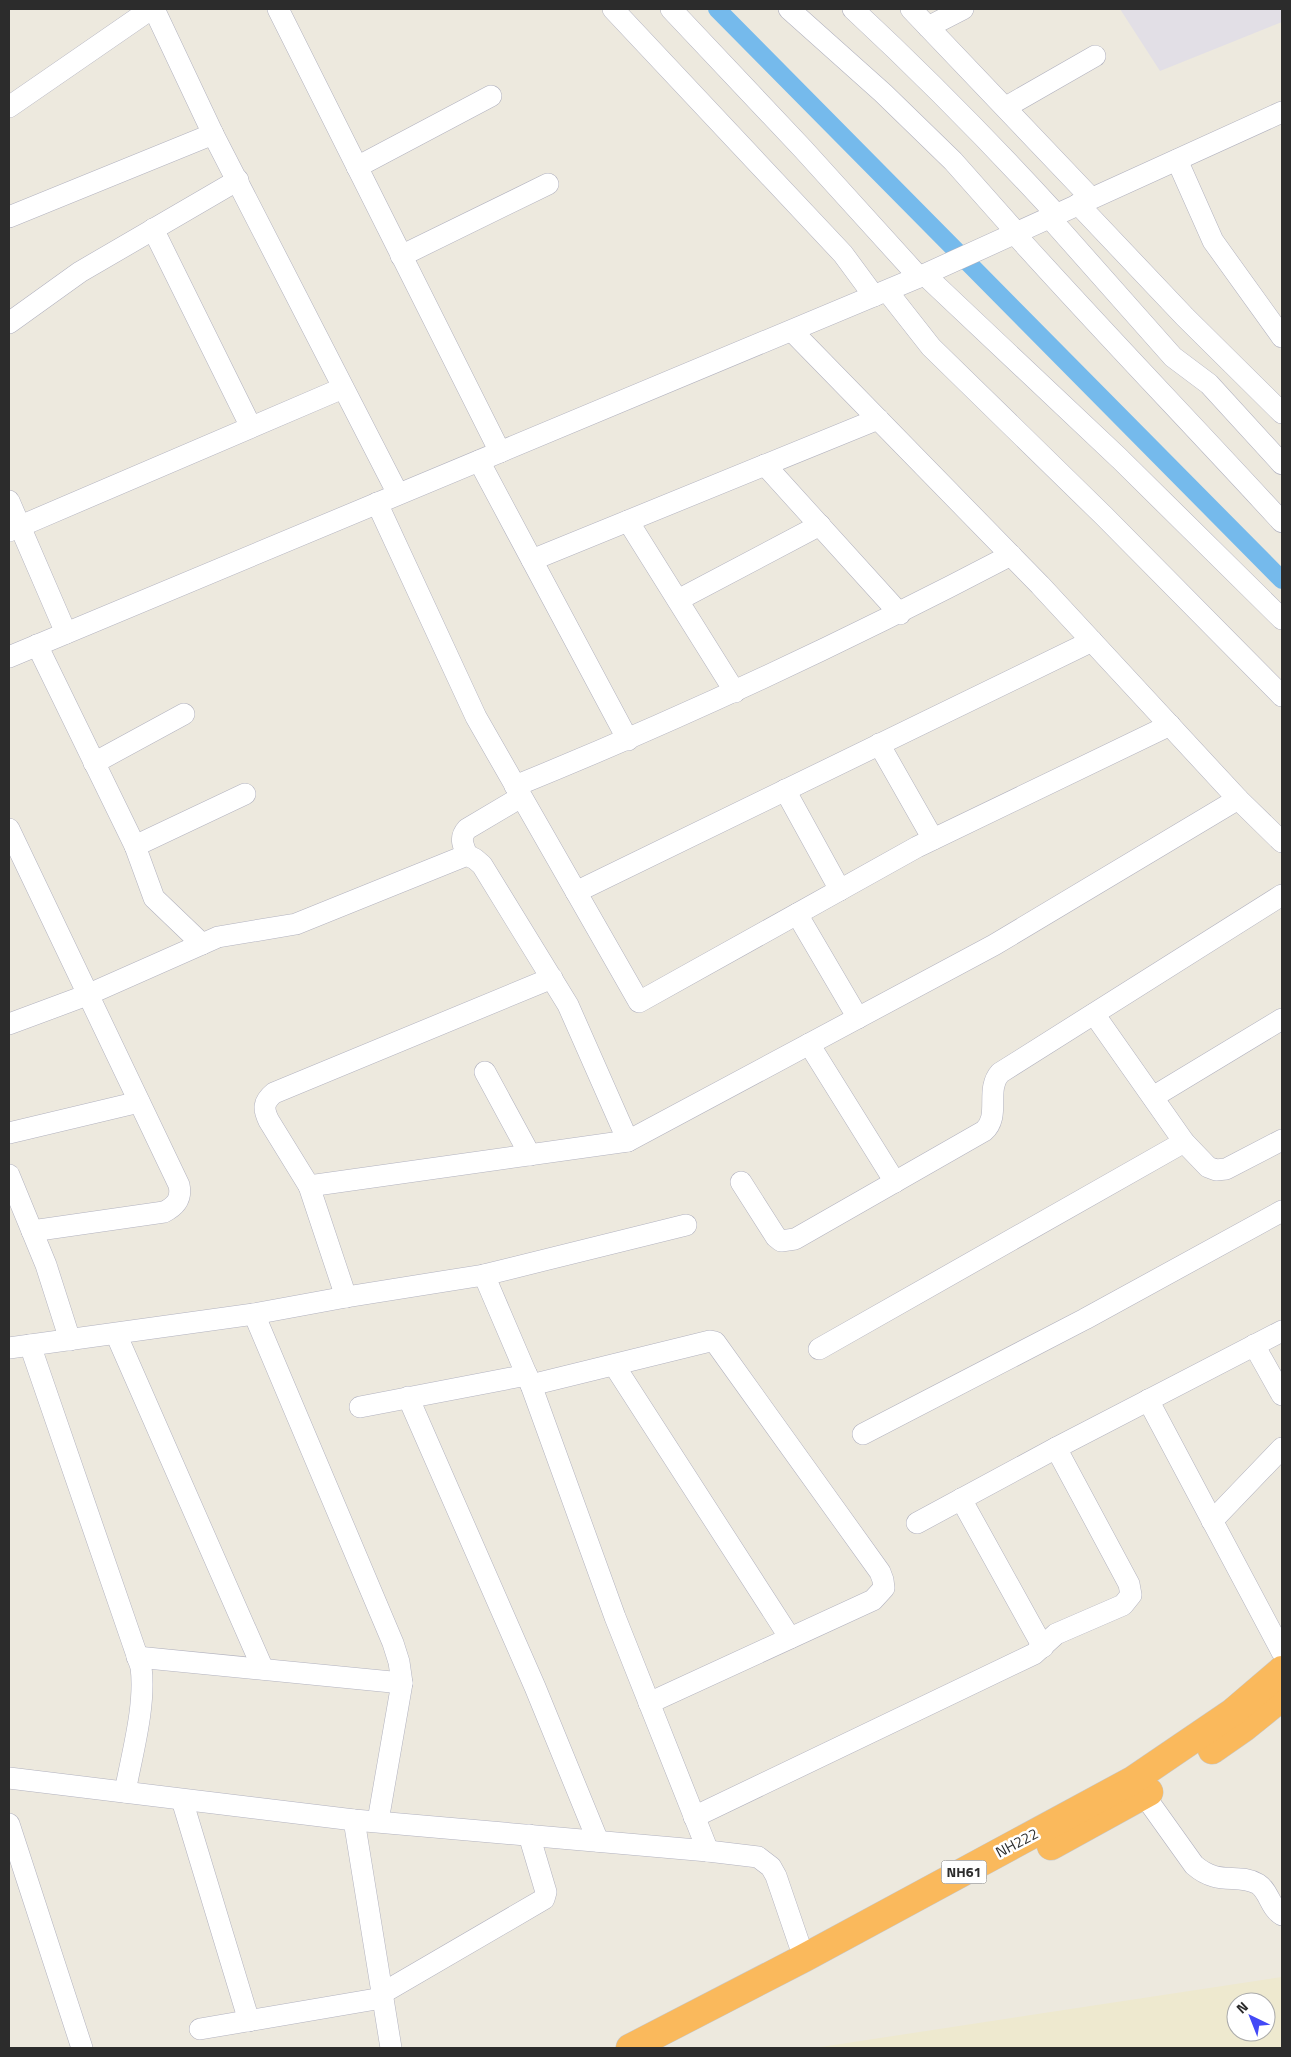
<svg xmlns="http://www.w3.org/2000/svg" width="1291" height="2057" font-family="'Titillium Web',sans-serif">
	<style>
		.industrial { fill: #e2dfe6 }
		.education { fill: #eee9cf; fill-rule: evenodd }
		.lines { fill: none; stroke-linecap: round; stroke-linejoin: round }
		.canal { stroke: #75baec; stroke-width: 18 }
		.minor-casing { stroke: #b2b2bf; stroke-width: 22 }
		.highway-casing { stroke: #c8c8c8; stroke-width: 29 }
		.minor { stroke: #fff; stroke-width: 21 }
		.highway { stroke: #fab95c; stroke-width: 28 }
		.labels { text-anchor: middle; stroke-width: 5; stroke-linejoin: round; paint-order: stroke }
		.shield { fill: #fff; stroke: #6b6b6b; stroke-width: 1 }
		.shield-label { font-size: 14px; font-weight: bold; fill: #2c2c2c }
		.street-label { font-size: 15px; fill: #2c2c2c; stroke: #fff }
	</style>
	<rect width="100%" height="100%" fill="#ede9de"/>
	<path class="industrial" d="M1120 9H1282V22L1160 71Z"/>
	<path class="education" d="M1282 1977V2048H814ZM1236 2002H1266V2032H1236Z"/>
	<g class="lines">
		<path class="canal" d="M717 9 1282 580"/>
		<defs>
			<g id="minor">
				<path d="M154 9 213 134 398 494"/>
				<path d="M278 9 500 452"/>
				<path d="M613 9 843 254 874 296"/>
				<path d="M671 9 803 149 919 277"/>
				<path d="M789 9 883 93 953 161 1016 232"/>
				<path d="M853 9C924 75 991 143 1056 214"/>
				<path d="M911 9 1091 198"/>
				<path d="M928 27 963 9"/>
				<path d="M9 107 151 9"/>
				<path d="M1006 107 1095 56"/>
				<path d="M1177 160 1213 241 1282 337"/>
				<path d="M357 167 491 96"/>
				<path d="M1078 204 1185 317 1282 413"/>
				<path d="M9 217 213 134"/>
				<path d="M1049 217 1173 357 1209 384 1282 464"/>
				<path d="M153 229 251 427"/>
				<path d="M1014 233C1102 331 1193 425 1282 522"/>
				<path d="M401 256 548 184"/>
				<path d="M925 275 1120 459 1282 619"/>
				<path d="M887 291 931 347 1104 516 1282 696"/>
				<path d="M9 323 80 272 238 180"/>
				<path d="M792 331 1040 585 1238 799"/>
				<path d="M479 461 628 740"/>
				<path d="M765 465 900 614"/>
				<path d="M9 501 66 633"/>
				<path d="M377 503 476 717 639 1002 917 847 1170 725"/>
				<path d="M628 521 735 692"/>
				<path d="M9 531 343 388"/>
				<path d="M532 560 878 419"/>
				<path d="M678 600 820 525"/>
				<path d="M37 645 135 846 154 898 202 944"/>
				<path d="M9 657 919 277 1282 112"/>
				<path d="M879 744 933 839"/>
				<path d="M94 763 184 714"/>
				<path d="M515 786C685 717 849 640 1011 555"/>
				<path d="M785 790 840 890"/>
				<path d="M9 829 179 1185C182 1199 176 1206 164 1212L32 1231"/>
				<path d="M135 846 245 794"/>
				<path d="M467 855C463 845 459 838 467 829L521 797"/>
				<path d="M576 892 1092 641"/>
				<path d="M797 914 858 1018"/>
				<path d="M1094 1014 1184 1142 1208 1167 1216 1170 1226 1169 1282 1140"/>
				<path d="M9 1024 87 995 218 937 296 924 467 855 475 859 482 865 568 1005 628 1141"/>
				<path d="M809 1044 895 1182"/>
				<path d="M485 1072 530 1155"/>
				<path d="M1153 1097 1282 1019"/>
				<path d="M9 1133 139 1102"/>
				<path d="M9 1175 46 1265 70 1340"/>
				<path d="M741 1182 776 1237 781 1241 795 1239 984 1131C1001 1116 985 1090 1000 1073L1282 895"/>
				<path d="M309 1186 269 1121C263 1109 263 1102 274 1093L552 978"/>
				<path d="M484 1275 686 1225"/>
				<path d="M346 1297 309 1186 628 1141 994 945 1238 799 1282 842"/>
				<path d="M254 1314 393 1643 399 1662 402 1683 378 1821"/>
				<path d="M116 1334 263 1669"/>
				<path d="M30 1345 141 1667C146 1705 132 1754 125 1792"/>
				<path d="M1254 1345 1282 1395"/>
				<path d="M9 1348 254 1314 346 1297 484 1275 531 1385 615 1617 708 1851"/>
				<path d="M819 1349 1184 1142"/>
				<path d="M614 1365 790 1638"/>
				<path d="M531 1385 710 1341 715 1342 880 1572 883 1580 884 1588 873 1600 649 1703"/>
				<path d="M408 1397 535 1687 598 1841"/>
				<path d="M1148 1400 1282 1652"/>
				<path d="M360 1407 527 1375"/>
				<path d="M863 1434 1085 1319 1282 1211"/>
				<path d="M961 1499 1043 1647"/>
				<path d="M1212 1521 1282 1448"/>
				<path d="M917 1523 1056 1448 1282 1331"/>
				<path d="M137 1657 402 1683"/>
				<path d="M9 1778 354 1820 708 1851 758 1857 771 1867 776 1876 804 1958"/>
				<path d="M1144 1795 1194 1865C1219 1887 1237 1872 1258 1884 1269 1891 1270 1908 1282 1915"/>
				<path d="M182 1800 249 2021"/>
				<path d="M694 1817 1034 1654 1056 1634 1123 1605 1131 1595 1129 1584 1056 1448"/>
				<path d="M354 1820 391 2048"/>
				<path d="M9 1824 82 2048"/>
				<path d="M381 1994 544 1899 546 1892 529 1835"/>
				<path d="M200 2029 382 1998"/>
			</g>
			<g id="highway">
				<path d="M1212 1750 1245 1727 1282 1697"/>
				<path d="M1051 1846 1149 1792"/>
				<path d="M630 2048 804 1958 1133 1780 1233 1712 1282 1670"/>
			</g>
		</defs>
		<use href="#minor" class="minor-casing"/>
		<use href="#highway" class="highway-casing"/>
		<use href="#minor" class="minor"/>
		<use href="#highway" class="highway"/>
	</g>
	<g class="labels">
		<rect class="shield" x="941.5" y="1860.5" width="45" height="23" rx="4"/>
		<g class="shield-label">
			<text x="964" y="1877">NH61</text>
		</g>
		<g class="street-label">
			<text transform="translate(1017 1843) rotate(-28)" y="5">NH222</text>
		</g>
	</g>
	<rect width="1291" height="2057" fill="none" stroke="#2c2c2c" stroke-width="20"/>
	<g transform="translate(1251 2017) rotate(317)"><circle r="24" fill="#ffffff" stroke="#ababab"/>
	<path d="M0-4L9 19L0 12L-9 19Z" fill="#4349f6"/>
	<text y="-8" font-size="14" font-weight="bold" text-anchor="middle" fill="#2c2c2c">N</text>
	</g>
</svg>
